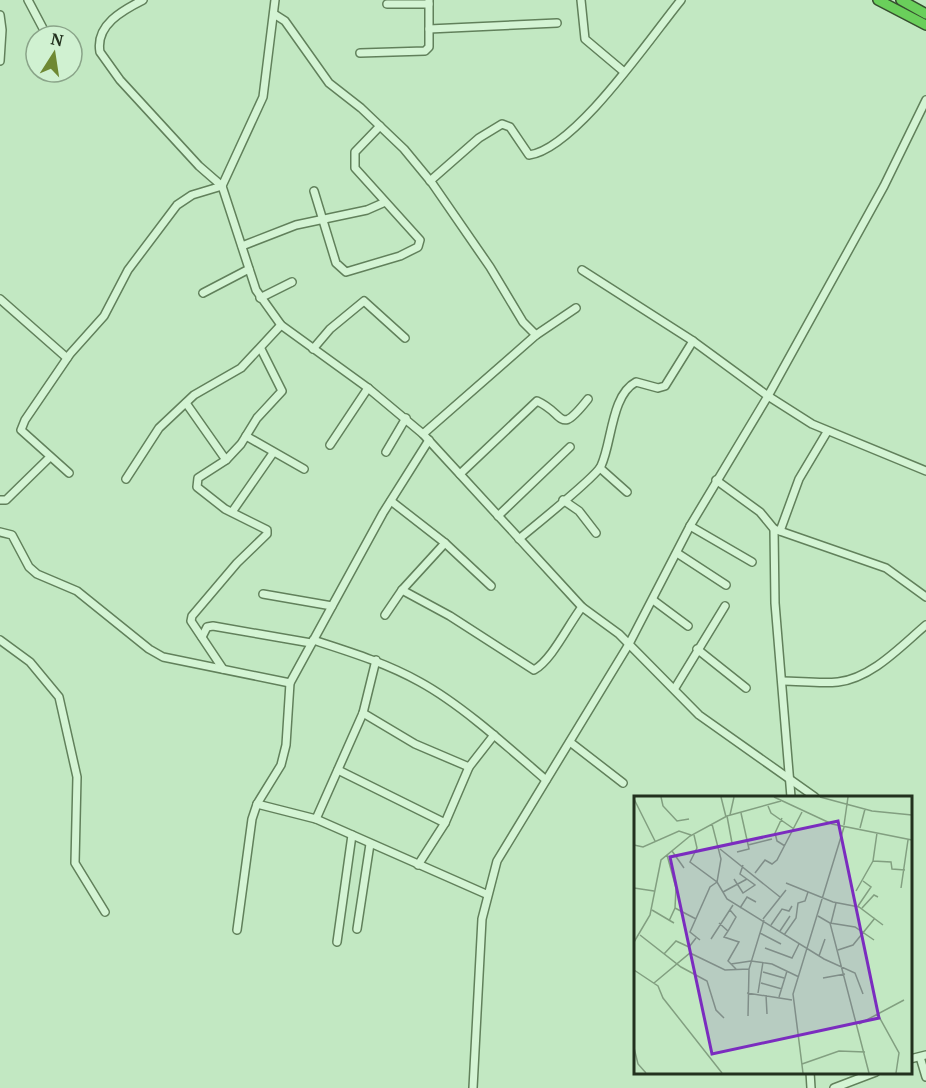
<svg xmlns="http://www.w3.org/2000/svg" width="926" height="1088" font-family="'PT Serif',serif">
	<style>
		.lines { fill: none; stroke-linecap: round; stroke-linejoin: round }
		.minor-casing { stroke: #61805b; stroke-width: 10 }
		.highway-casing { stroke: #364e2f; stroke-width: 12 }
		.minor { stroke: #d4f4d4; stroke-width: 7 }
		.highway { stroke: #6acf5b; stroke-width: 9 }
		.inset-road { fill: none; stroke: #829f80; stroke-width: 1.5 }
		.view { fill: #7b2cbf; fill-opacity: 0.15; stroke: #7b2cbf; stroke-width: 3 }
		.inset-edge { fill: none; stroke: #22311e; stroke-width: 3 }
	</style>
	<rect width="100%" height="100%" fill="#c2e8c2"/>
	<g class="lines">
		<defs>
			<g id="minor">
				<path d="M28 0 47 36"/>
				<path d="M143 0C123 10 95 25 100 52L120 80 199 166 222 186"/>
				<path d="M275 0 263 97 222 186 256 290 281 325 368 388 423 434 582 607 619 634 699 715 815 797"/>
				<path d="M581 0 585 39 623 71"/>
				<path d="M387 4H429"/>
				<path d="M274 14 285 21 329 83 361 108 404 149 432 183 490 267 523 322 536 335"/>
				<path d="M0 15 2 30 0 61"/>
				<path d="M429 29 557 23"/>
				<path d="M360 53 425 51 429 47V0"/>
				<path d="M62 72 63 74"/>
				<path d="M430 181 479 138 502 124 510 127 529 155C575 149 650 38 681 0"/>
				<path d="M314 191 336 263 346 272 400 256 418 247 420 240 355 168V152L380 126"/>
				<path d="M242 246 296 225 367 210 383 203"/>
				<path d="M582 270 693 341 768 396 812 424 926 471"/>
				<path d="M203 293 249 269"/>
				<path d="M260 298 292 282"/>
				<path d="M0 299 67 358"/>
				<path d="M313 349 330 329 364 301 405 338"/>
				<path d="M186 403 226 460 241 444 257 418 282 391 261 349"/>
				<path d="M423 434 536 335 576 308"/>
				<path d="M246 436 304 469"/>
				<path d="M330 445 368 388"/>
				<path d="M386 452 406 418"/>
				<path d="M600 468 627 492"/>
				<path d="M69 473 21 430 25 420 70 354 104 316 128 270 177 205 192 195 222 186"/>
				<path d="M460 474 537 401C566 414 558 437 588 399"/>
				<path d="M126 479 159 428 194 395 241 368 281 325"/>
				<path d="M716 480 760 512 774 529 775 603 791 797"/>
				<path d="M0 500H6L50 457"/>
				<path d="M563 500 579 511 596 533"/>
				<path d="M391 501 445 543 491 586"/>
				<path d="M232 512 273 453"/>
				<path d="M498 516 570 447"/>
				<path d="M690 526 752 562"/>
				<path d="M774 529 886 568 926 597"/>
				<path d="M780 531 799 479 827 432"/>
				<path d="M0 532 12 535 29 567 37 574 77 591 149 649 163 657 290 683"/>
				<path d="M519 539C533 527 596 477 601 466 612 443 611 395 636 382L658 388 665 386 693 341"/>
				<path d="M677 553 726 585"/>
				<path d="M402 590 450 616 534 670C552 660 568 625 582 607"/>
				<path d="M263 594 332 606"/>
				<path d="M653 600 688 626"/>
				<path d="M385 615 402 590 445 543"/>
				<path d="M202 637 207 627 213 626 311 643"/>
				<path d="M0 640 30 662 59 697 77 777 75 863 105 912"/>
				<path d="M313 640C350 652 386 663 420 682 462 705 509 748 546 780"/>
				<path d="M697 649 746 688"/>
				<path d="M223 669 191 621 192 616 237 563 267 534V530L225 509 197 487 198 478 226 460"/>
				<path d="M782 681C800 681 820 684 838 682 872 678 901 646 926 625"/>
				<path d="M675 688 725 606"/>
				<path d="M363 713 415 744 469 767"/>
				<path d="M570 742 623 783"/>
				<path d="M338 770 445 823"/>
				<path d="M257 804 316 819 486 894"/>
				<path d="M316 819 363 713 376 660"/>
				<path d="M418 865 445 823 469 767 494 735"/>
				<path d="M357 929 370 844"/>
				<path d="M237 930 252 819 257 804 281 765 286 745 290 683 383 513 429 440"/>
				<path d="M337 942 352 835"/>
				<path d="M920 1057 926 1077"/>
				<path d="M910 1059 926 1055"/>
				<path d="M810 1072 811 1088"/>
				<path d="M473 1088 482 919 497 861 629 644 690 526 768 396 884 186 926 100"/>
				<path d="M834 1088 876 1072"/>
			</g>
			<g id="highway">
				<path d="M878 0 926 25"/>
				<path d="M901 0 926 14"/>
			</g>
		</defs>
		<use href="#minor" class="minor-casing"/>
		<use href="#highway" class="highway-casing"/>
		<use href="#minor" class="minor"/>
		<use href="#highway" class="highway"/>
	</g>
	<g transform="translate(634 796)">
		<rect width="278" height="278" fill="#c2e8c2"/>
		<path class="inset-road" d="M27 1 29 10 43 25 55 23M87 1 92 21M140 1 198 28 278 44M186 1 238 15 278 19M0 3 21 45M134 10 137 17 160 33M96 19 100 1M93 20 98 47M148 22 141 37 143 45 151 50M78 28 87 63 83 86 93 103 190 163 221 177 229 198M210 29 214 1M226 32 231 13M243 37 239 65 257 66 258 73 271 74M60 39 63 52 56 66 83 86 76 91 56 136 66 144M0 49 9 51 45 35 57 39M114 49 138 43M86 53 146 101M38 55 50 72M103 56 115 53 107 17M33 59 42 92 41 112 35 125M121 77 131 64 138 68 143 64 168 16M100 83 109 97 121 89 106 78 109 69M152 87 199 106 225 111 249 129M0 92 20 95M267 92 274 44M222 95 239 65M89 96 113 83M224 110 237 91 229 85M41 112 62 123M106 112 113 101 122 106M228 112 240 99 244 101M18 114 40 127M184 120 196 127 235 277M129 123 152 94M85 127 94 135 102 121 96 114M196 127 221 131 240 144M197 127 202 107M137 129 148 113 155 115 158 110M94 135 90 141 105 146 94 165 102 173M146 135 156 120M126 137 147 148M6 139 47 171 73 185 82 214 90 222M150 139 162 122 164 107 171 105 174 96M77 143 99 109M0 146 16 119 27 64 56 40 93 20 147 5M131 152 158 162 165 148M204 154 219 149 241 122M30 158 42 145 55 151 62 142M185 160 191 143M117 165 138 168 165 181M97 168 117 165M0 174 24 190 29 202 88 277M129 176 150 182M189 182 211 178M20 187 56 157 91 174 115 173M127 187 148 193M113 197 158 204M124 197 129 166M132 199 133 218M145 201 153 175M243 217 265 257 262 277M114 220 115 173 130 124M225 228 270 204M0 252 4 268 12 277M168 268 205 255 231 256M169 277 159 198 210 31"/>
		<path class="view" d="M204 25 245 222 78 258 36 61Z"/>
		<rect width="278" height="278" class="inset-edge"/>
	</g>
	<g transform="translate(54 54) rotate(12)"><circle r="28" fill="#d0f1d1" stroke="#8aa489" stroke-width="1.5"/>
	<path d="M0-4.5L10 22L0 15L-10 22Z" fill="#6e8832"/>
	<text y="-9" font-size="16" font-weight="bold" text-anchor="middle" fill="#22311e">N</text>
	</g>
</svg>
